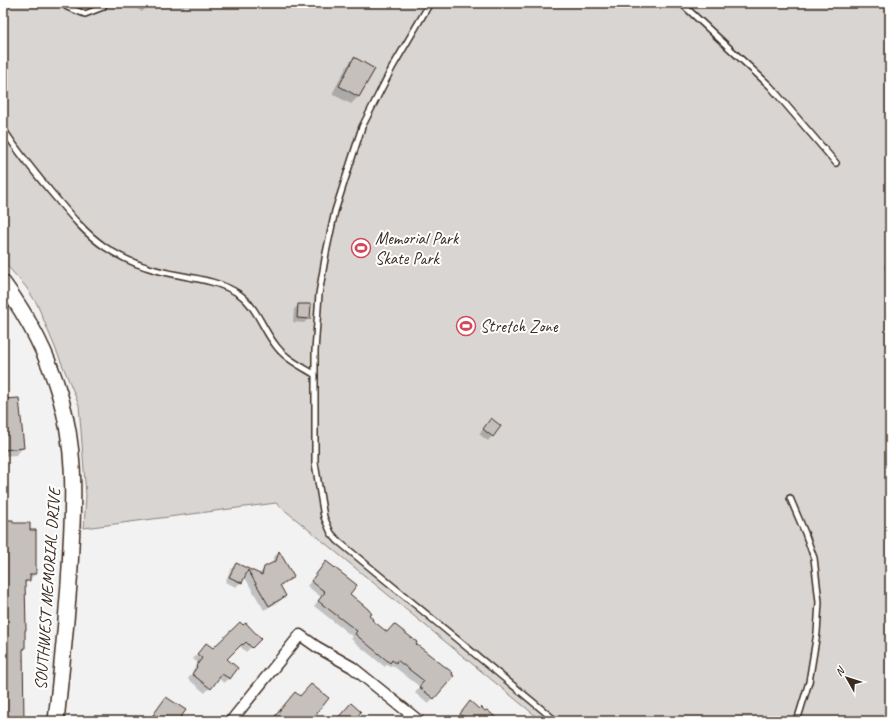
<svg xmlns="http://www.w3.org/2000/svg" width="893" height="724" font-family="Caveat,sans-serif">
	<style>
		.green { fill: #d8d5d2; stroke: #8a8078 }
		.shadow { fill: #0003 }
		.building { fill: #c6c0bd; stroke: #3b2a1e }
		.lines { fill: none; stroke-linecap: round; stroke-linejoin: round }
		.lane-casing { stroke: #3b2a1e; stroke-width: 8 }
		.street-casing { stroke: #3b2a1e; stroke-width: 13 }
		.secondary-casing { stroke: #3b2a1e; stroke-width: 18 }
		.lane { stroke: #fff; stroke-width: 5 }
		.street { stroke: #fff; stroke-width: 10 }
		.secondary { stroke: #fff; stroke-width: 15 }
		.labels { text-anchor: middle; stroke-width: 4; stroke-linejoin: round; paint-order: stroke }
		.poi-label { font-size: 17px; fill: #3b2a1e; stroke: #fff; text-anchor: start }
		.street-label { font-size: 17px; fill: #3b2a1e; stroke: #fff }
	</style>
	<rect width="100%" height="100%" fill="#f3f2f2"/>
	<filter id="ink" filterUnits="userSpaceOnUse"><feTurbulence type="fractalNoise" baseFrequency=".025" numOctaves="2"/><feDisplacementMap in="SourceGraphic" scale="8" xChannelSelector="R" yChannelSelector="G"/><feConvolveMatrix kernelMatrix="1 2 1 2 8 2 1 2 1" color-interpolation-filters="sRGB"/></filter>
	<g filter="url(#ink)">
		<path class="green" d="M3 3H890V721H542L276 503 84 528 86 495 79 405 37 304 26 287 3 261Z"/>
		<g class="shadow">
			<path d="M129 3H150L142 12Z"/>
			<path d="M355 59 374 69 358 97 351 104 332 94 347 66Z"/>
			<path d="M890 238V270L884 269 888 240Z"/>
			<path d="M299 305 309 318 304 323 293 322 294 309Z"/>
			<path d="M3 356 6 360 3 362Z"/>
			<path d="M3 400 23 448 16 455 3 456Z"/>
			<path d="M491 420 492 436 488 441 479 434Z"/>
			<path d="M3 521 35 574 24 585V649L22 651 23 721H3Z"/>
			<path d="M279 552 293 576 288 581 279 587 285 596 280 601 264 610 244 576 241 582 236 587 225 582 231 569 236 565 259 575 264 568 272 564 274 557Z"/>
			<path d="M322 567 348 594 371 620 387 633 415 644 452 676 428 704 415 693 420 687 392 665 390 667 387 664 385 667 351 639 353 637 314 606 321 597 307 586Z"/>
			<path d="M259 639 246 652 240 646 225 659 237 668 224 683 218 678 205 693 188 679 193 672 192 671 198 663 193 659 202 649H213Z"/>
			<path d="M167 698 176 721 149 720 162 703Z"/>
			<path d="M350 704 356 717 361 721H335Z"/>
			<path d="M465 708 479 710 499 721H457L455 719Z"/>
			<path d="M271 718 273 719 309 721H268Z"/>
		</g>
		<g class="building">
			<path d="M354 57 375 69 359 97 339 86Z"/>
			<path d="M298 304H311L310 319 297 318Z"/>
			<path d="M19 398 24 448 3 450V399Z"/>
			<path d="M491 418 501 426 493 437 483 429Z"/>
			<path d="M3 520H13V523H30V530H36V574H30V581H25L26 630H25V649H23L24 721H3Z"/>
			<path d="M279 551 294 577 280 585 286 596 269 606 248 570 242 583 229 577 236 563 262 575 264 567 276 561Z"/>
			<path d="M326 561 357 585 350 594 368 609 372 614 369 616 373 619 372 620 387 632 394 624 417 642 416 644 453 673 452 675 454 676 434 699 419 687 424 681 397 660 396 663 392 660 390 663 355 634 357 631 318 601 325 592 311 581Z"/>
			<path d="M240 622 243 625 246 623 261 639 252 648 246 642 243 645 242 644 227 659 238 668 230 679 222 674 211 689 192 674 197 667 196 666 202 658 197 654 206 643 213 648Z"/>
			<path d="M311 684 329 698 311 721H271L295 692 300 696Z"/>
			<path d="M166 697 186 710 178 721H162L153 715Z"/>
			<path d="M470 701 479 709 481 707 485 711 487 710 500 721H468L460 714Z"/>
			<path d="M351 703 361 712 354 721H335Z"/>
		</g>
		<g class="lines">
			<defs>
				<g id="lane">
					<path d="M63 3 67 7 85 14 103 7 105 3"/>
					<path d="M430 3 392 68 362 127 335 211 326 253 319 294 315 351V463L324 517 331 533 338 541 556 721"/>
					<path d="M681 3 770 86 836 163"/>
					<path d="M3 129C19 153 37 176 56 198 71 216 86 234 105 247 117 255 133 263 146 267 176 278 212 276 239 294 256 306 262 327 274 343 284 358 299 365 314 374"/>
					<path d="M790 498 805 533 814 558 819 602 817 633 809 682 797 721"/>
				</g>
				<path id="street" d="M231 721 300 635 317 647 352 667 419 721"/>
				<path id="secondary" d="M3 283C28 317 48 355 60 396 75 447 74 493 71 546 69 605 62 663 56 721"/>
			</defs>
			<use href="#lane" class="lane-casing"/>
			<use href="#street" class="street-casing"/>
			<use href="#secondary" class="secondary-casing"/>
			<use href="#lane" class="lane"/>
			<use href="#street" class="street"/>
			<use href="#secondary" class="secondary"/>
		</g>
	</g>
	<defs>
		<symbol id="stadium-ring" viewBox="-11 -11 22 22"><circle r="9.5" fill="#fff" stroke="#d1495b" stroke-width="1.5"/><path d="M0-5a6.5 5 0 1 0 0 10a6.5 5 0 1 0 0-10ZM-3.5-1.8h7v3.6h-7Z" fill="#d1495b"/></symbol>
	</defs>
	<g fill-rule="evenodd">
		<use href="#stadium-ring" x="350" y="237" width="22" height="22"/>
		<use href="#stadium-ring" x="455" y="315" width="22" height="22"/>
	</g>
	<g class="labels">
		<g class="poi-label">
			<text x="375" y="244">Memorial Park<tspan x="375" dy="20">Skate Park</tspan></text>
			<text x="480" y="332">Stretch Zone</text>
		</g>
		<g class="street-label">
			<text transform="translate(47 589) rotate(-86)" y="6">SOUTHWEST MEMORIAL DRIVE</text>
		</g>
	</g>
	<rect width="893" height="724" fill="none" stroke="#fff" stroke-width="16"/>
	<rect x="8" y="8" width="877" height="708" fill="none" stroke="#3b2a1e" stroke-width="1.5" filter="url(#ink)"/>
	<g transform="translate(847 678) rotate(309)" stroke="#ffffff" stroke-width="3" paint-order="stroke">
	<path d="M0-3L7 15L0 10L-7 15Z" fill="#3b2a1e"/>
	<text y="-6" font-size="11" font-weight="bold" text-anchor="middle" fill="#3b2a1e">N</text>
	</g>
</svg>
